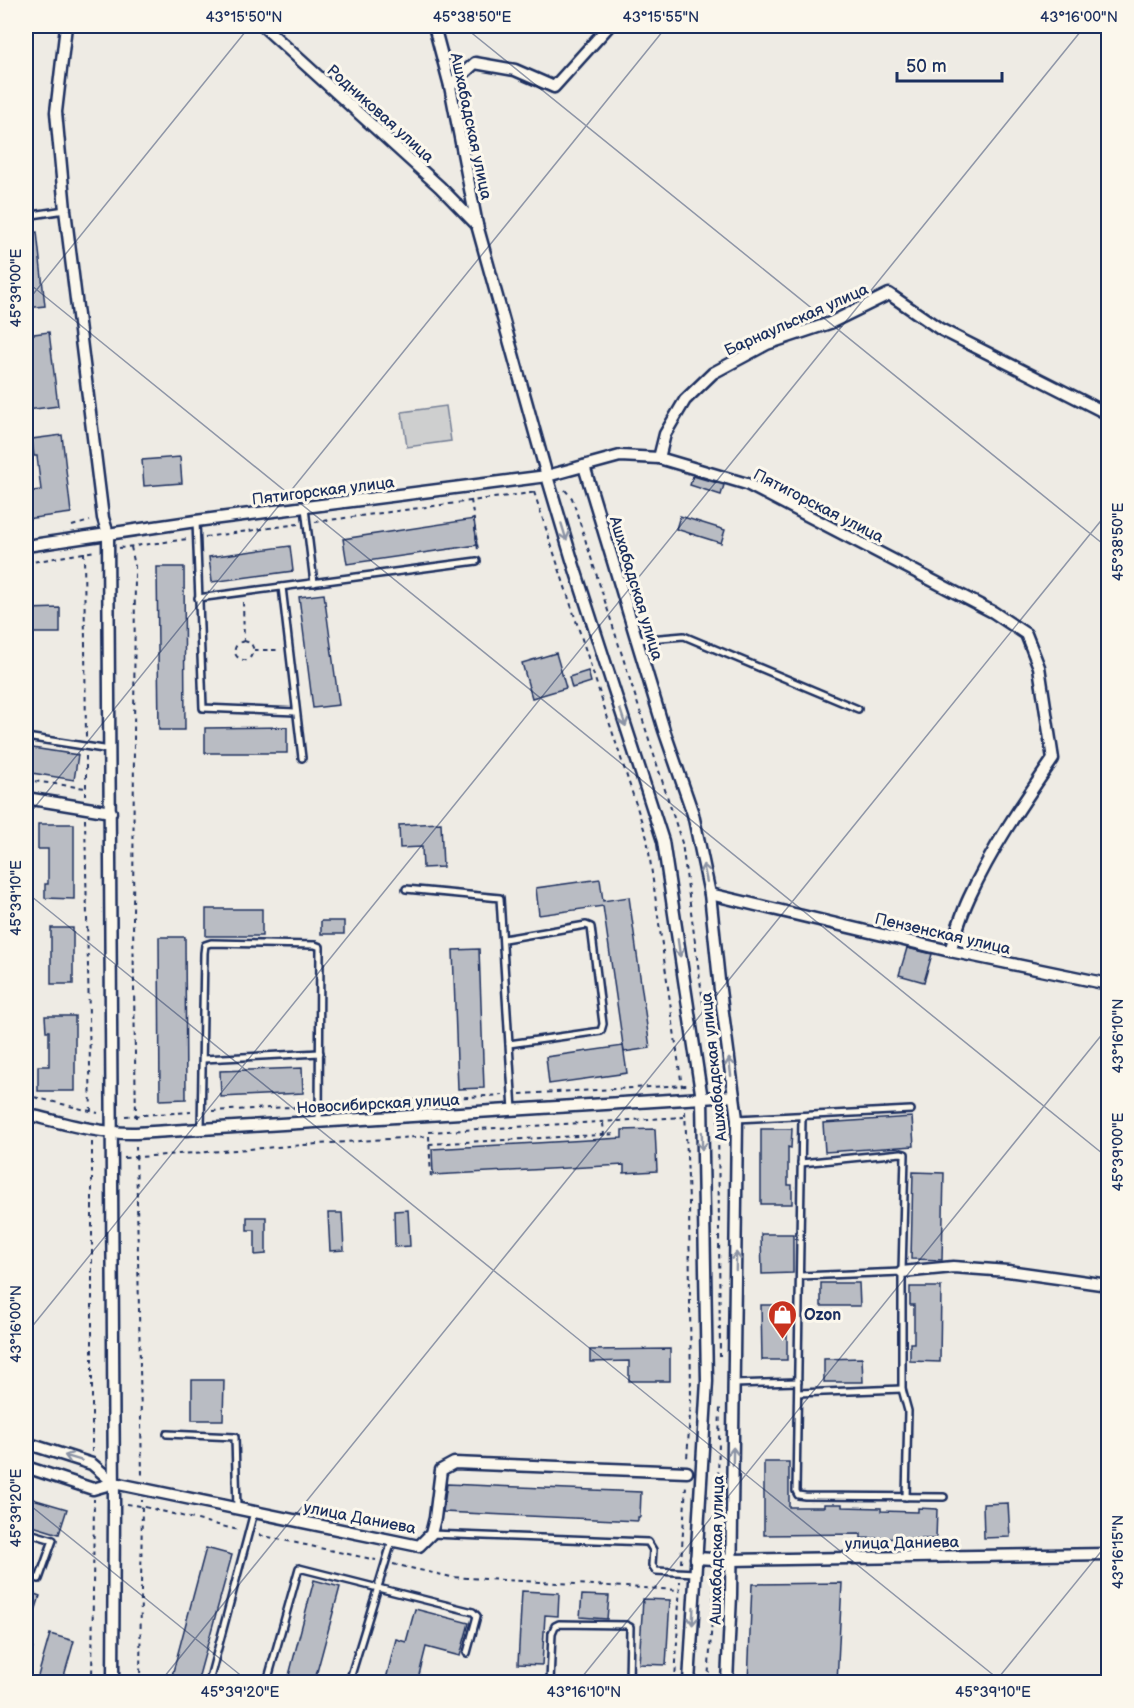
<svg xmlns="http://www.w3.org/2000/svg" width="1134" height="1708" font-family="'Balsamiq Sans',sans-serif">
	<style>
		.green { fill: #cecfcf; stroke: #747f96; stroke-width: 1.5 }
		.building { fill: #b9bcc3; stroke: #1b2f5e; stroke-width: 1.5 }
		.lines { fill: none; stroke-linecap: round; stroke-linejoin: round }
		.lane-casing { stroke: #1b2f5e; stroke-width: 10 }
		.street-casing { stroke: #1b2f5e; stroke-width: 15 }
		.path { stroke: #1b2f5e; stroke-width: 2; stroke-dasharray: 4.5 4.5; stroke-linecap: butt }
		.lane { stroke: #fbf7ec; stroke-width: 5 }
		.street { stroke: #fbf7ec; stroke-width: 10 }
		.oneway { stroke: #8b93a5 }
		.ticks { fill: none; stroke: #1b2f5e; stroke-width: 1.5; stroke-opacity: 0.45 }
		.labels { text-anchor: middle; stroke-width: 6; stroke-linejoin: round; paint-order: stroke }
		.street-label { font-size: 16px; fill: #1b2f5e; stroke: #fbf7ec }
		.poi-label { font-size: 16px; font-weight: bold; fill: #1b2f5e; stroke: #fbf7ec; text-anchor: start }
		.neatline { fill: none; stroke: #1b2f5e; stroke-width: 2 }
		.ticks-label { font-size: 15px; text-anchor: middle; fill: #1b2f5e }
	</style>
	<rect width="100%" height="100%" fill="#eeebe4"/>
	<filter id="ink" filterUnits="userSpaceOnUse"><feTurbulence type="fractalNoise" baseFrequency=".0167" numOctaves="2"/><feDisplacementMap in="SourceGraphic" scale="12" xChannelSelector="R" yChannelSelector="G"/><feConvolveMatrix kernelMatrix="1 2 1 2 8 2 1 2 1" color-interpolation-filters="sRGB"/></filter>
	<g filter="url(#ink)">
		<path class="green" d="M446 406 451 441 407 447 402 412Z"/>
		<g class="building">
			<path d="M37 232 45 306 26 308V233Z"/>
			<path d="M49 332 58 406 27 410 26 391H29L26 362V335Z"/>
			<path d="M62 435 71 513 26 519V492L41 490 37 456H34L32 439Z"/>
			<path d="M180 457 182 483 144 486 142 460Z"/>
			<path d="M693 476 724 485 721 495 690 485Z"/>
			<path d="M680 516 725 530 721 543 676 529Z"/>
			<path d="M474 519 477 545 347 564 343 539Z"/>
			<path d="M290 546 293 571 212 582 209 557Z"/>
			<path d="M157 567H184L185 730H159Z"/>
			<path d="M324 594 339 705 313 708 299 597Z"/>
			<path d="M60 608V633H26V609Z"/>
			<path d="M556 653 566 688 532 698 522 663Z"/>
			<path d="M588 671 591 682 572 688 569 677Z"/>
			<path d="M287 727V753H205V728Z"/>
			<path d="M26 747 78 755 74 780 26 772Z"/>
			<path d="M441 823 443 867 423 868 422 847 400 848 399 825Z"/>
			<path d="M38 824H74V899L45 898V884H48V849H38Z"/>
			<path d="M600 879 603 901 629 897 650 1048 624 1052 603 906 539 915 536 888Z"/>
			<rect x="206" y="909" width="56" height="27"/>
			<rect x="321" y="921" width="23" height="13"/>
			<rect x="51" y="928" width="22" height="56"/>
			<path d="M159 937H185L186 1099 160 1100Z"/>
			<path d="M907 948 932 954 924 982 899 975Z"/>
			<path d="M479 949 484 1088 458 1089 453 950Z"/>
			<path d="M45 1016H75V1091H38V1066H49V1031H46Z"/>
			<path d="M623 1046 627 1073 549 1084 546 1057Z"/>
			<path d="M302 1068 303 1093 221 1097 220 1071Z"/>
			<path d="M912 1117 914 1146 825 1152 823 1123Z"/>
			<path d="M655 1129 657 1171 624 1173V1165L433 1175 432 1149 622 1138V1130Z"/>
			<path d="M761 1129H792L791 1148 788 1147V1185H792V1204H761Z"/>
			<path d="M913 1172 944 1173 942 1260 911 1259Z"/>
			<path d="M408 1210 410 1246 395 1247 394 1211Z"/>
			<path d="M328 1213H342L344 1250 330 1251Z"/>
			<path d="M247 1217H266V1254L255 1255V1230H247Z"/>
			<path d="M761 1234H793V1273L762 1274Z"/>
			<path d="M821 1283H859L860 1306H821Z"/>
			<path d="M910 1287H941L940 1362 910 1361V1343H914V1305H910Z"/>
			<path d="M761 1305H787V1360H762Z"/>
			<path d="M670 1349V1381H629V1361L590 1362V1350Z"/>
			<path d="M862 1358 863 1382H824V1359Z"/>
			<path d="M192 1380H224L223 1420H192Z"/>
			<path d="M764 1462H789V1507H824V1504H842V1507L881 1508V1511L918 1512V1508L937 1509 936 1539 861 1538V1534L764 1535Z"/>
			<path d="M447 1484 641 1492 640 1517H638V1521L443 1512Z"/>
			<path d="M26 1497 67 1509 59 1534 26 1524Z"/>
			<path d="M1008 1503 1010 1537 984 1538 983 1504Z"/>
			<path d="M206 1548 232 1555 197 1683H170Z"/>
			<path d="M314 1580 340 1587 314 1683H287Z"/>
			<path d="M842 1583 837 1683H748L752 1584Z"/>
			<path d="M26 1591 40 1596 28 1633H26Z"/>
			<path d="M522 1591 559 1593 558 1616 545 1615 542 1665 518 1664Z"/>
			<path d="M582 1595 609 1596 607 1619 580 1617Z"/>
			<path d="M643 1599 670 1600 666 1665 639 1664Z"/>
			<path d="M415 1609 469 1623 460 1656 426 1647 417 1683H385L396 1639 406 1642Z"/>
			<path d="M50 1634 74 1641 62 1683H36Z"/>
		</g>
		<g class="lines">
			<defs>
				<g id="lane">
					<path d="M26 216 65 210"/>
					<path d="M305 508 314 583"/>
					<path d="M196 521 203 708 296 712"/>
					<path d="M282 587 302 758"/>
					<path d="M198 598 477 561"/>
					<path d="M637 640 684 636 858 709"/>
					<path d="M26 737 110 750"/>
					<path d="M406 889 500 898 513 1110"/>
					<path d="M504 939 586 925 591 927 603 1024 601 1031 509 1044"/>
					<path d="M203 1059 320 1053"/>
					<path d="M802 1116 796 1491 798 1495 805 1496 944 1497"/>
					<path d="M737 1119 911 1110"/>
					<path d="M201 1129 204 953 205 945 211 943 315 945 320 947 319 1122"/>
					<path d="M801 1163 901 1153 905 1154 902 1272V1389L908 1411 906 1497"/>
					<path d="M800 1276 902 1272"/>
					<path d="M734 1384 798 1382"/>
					<path d="M798 1393 902 1389"/>
					<path d="M167 1434 235 1437 237 1509"/>
					<path d="M26 1532 53 1540 39 1579 26 1575"/>
					<path d="M431 1534 648 1542 653 1550 652 1565 656 1571 695 1573"/>
					<path d="M26 1657 29 1645"/>
					<path d="M209 1682 254 1512"/>
					<path d="M267 1682 299 1568 473 1612 477 1616 467 1653"/>
					<path d="M349 1682 392 1541"/>
					<path d="M550 1682 552 1633 555 1626 559 1624 626 1625 630 1627 629 1682"/>
				</g>
				<g id="street">
					<path d="M66 26 56 112 65 210 103 518 108 534 114 1503 113 1682"/>
					<path d="M263 26 440 187 477 225"/>
					<path d="M434 26 450 86 477 225 547 476 573 563 663 841 702 1099 707 1381 689 1682"/>
					<path d="M450 86 475 63 515 70 554 87 609 26"/>
					<path d="M659 458 665 434 685 400 713 373 767 344 830 323 889 294 940 329 1108 414"/>
					<path d="M584 466 664 730 693 814 710 894 720 990 737 1119 731 1595 727 1682"/>
					<path d="M26 546 196 521 547 476 620 456 659 458 747 484 993 612 1026 634 1039 667 1053 759C1022 804 992 848 969 898 961 915 956 933 950 951"/>
					<path d="M26 798 111 812"/>
					<path d="M710 894 950 951 1108 984"/>
					<path d="M26 1114C63 1123 98 1134 136 1133L734 1096"/>
					<path d="M902 1272 953 1267 1008 1271 1108 1285"/>
					<path d="M26 1443 92 1464 114 1483"/>
					<path d="M26 1467 93 1489 114 1483 419 1546 431 1534 435 1518 441 1470 454 1463 687 1472"/>
					<path d="M696 1558 731 1560 1108 1554"/>
				</g>
			</defs>
			<use href="#lane" class="lane-casing"/>
			<use href="#street" class="street-casing"/>
			<g class="path">
				<path d="M565 490 572 498 682 843 714 1086"/>
				<path d="M534 492 647 838 682 1087"/>
				<path d="M471 500 478 550"/>
				<path d="M315 522 538 492"/>
				<path d="M72 526 90 521"/>
				<path d="M205 537 298 524"/>
				<path d="M131 547 135 566 133 920 136 1122"/>
				<path d="M119 548 188 539"/>
				<path d="M84 552 86 738"/>
				<path d="M26 563 95 551"/>
				<path d="M243 602 244 641"/>
				<path d="M244 641C229 645 233 662 249 660L254 650"/>
				<path d="M244 641 251 643 254 650"/>
				<path d="M254 650H279"/>
				<path d="M86 756V795"/>
				<path d="M26 780 85 788"/>
				<path d="M85 819 91 1116"/>
				<path d="M520 1094 688 1085"/>
				<path d="M26 1095 98 1113"/>
				<path d="M329 1105 503 1095"/>
				<path d="M718 1110 720 1356"/>
				<path d="M212 1111 311 1106"/>
				<path d="M685 1111 689 1201 691 1400 687 1459"/>
				<path d="M125 1116 191 1112"/>
				<path d="M603 1123 604 1135"/>
				<path d="M429 1132 684 1117"/>
				<path d="M429 1136 431 1179"/>
				<path d="M92 1142V1452"/>
				<path d="M429 1144 617 1134"/>
				<path d="M136 1146 142 1476"/>
				<path d="M124 1158 429 1136"/>
				<path d="M127 1504 141 1506 238 1530"/>
				<path d="M259 1535 376 1560"/>
				<path d="M716 1548 720 1407"/>
				<path d="M681 1563 686 1485"/>
				<path d="M393 1564 451 1577 680 1590"/>
				<path d="M92 1682 94 1499"/>
				<path d="M140 1682 142 1500"/>
				<path d="M675 1682 680 1581"/>
				<path d="M708 1682 715 1572"/>
			</g>
			<use href="#lane" class="lane"/>
			<use href="#street" class="street"/>
		</g>
		<defs><path id="oneway-shaft" d="M-6 0H5M1.5-3L5.5 0L1.5 3" fill="none" stroke-width="1.6" stroke-linecap="round" stroke-linejoin="round" transform="scale(1.5)"/></defs>
		<g class="oneway">
			<use href="#oneway-shaft" transform="translate(564 532) rotate(73)"/>
			<use href="#oneway-shaft" transform="translate(623 718) rotate(72)"/>
			<use href="#oneway-shaft" transform="translate(705 873) rotate(-102)"/>
			<use href="#oneway-shaft" transform="translate(679 948) rotate(82)"/>
			<use href="#oneway-shaft" transform="translate(730 1067) rotate(-97)"/>
			<use href="#oneway-shaft" transform="translate(702 1141) rotate(89)"/>
			<use href="#oneway-shaft" transform="translate(736 1261) rotate(-89)"/>
			<use href="#oneway-shaft" transform="translate(733 1456) rotate(-89)"/>
			<use href="#oneway-shaft" transform="translate(73 1458) rotate(-163)"/>
			<use href="#oneway-shaft" transform="translate(693 1616) rotate(93)"/>
		</g>
	</g>
	<path class="ticks" d="M463 26 1108 548M26 281 1108 1158M26 303 250 26M26 818 667 26M26 892 1002 1682M26 1334 1085 26M26 1502 249 1682M160 1682 1108 512M578 1682 1108 1027M995 1682 1108 1543"/>
	<defs>
		<symbol id="shop-pin" viewBox="-11 -11 22 30"><path d="M0 17L-7.5 6A9.5 9.5 0 1 1 7.5 6Z" fill="#c8321e" stroke="#fbf7ec"/><path d="M-5-2.5h2.3a2.7 3.5 0 0 1 5.4 0H5L5.5 6h-11ZM-1.5-2.5h3a1.5 2.3 0 0 0-3 0Z" fill="#fff"/></symbol>
	</defs>
	<g fill-rule="evenodd">
		<use href="#shop-pin" x="766" y="1298" width="33" height="45"/>
	</g>
	<g class="labels">
		<g class="street-label">
			<text transform="translate(381 113) rotate(42)" y="6">Родниковая улица</text>
			<text transform="translate(472 126) rotate(78)" y="6">Ашхабадская улица</text>
			<text transform="translate(796 319) rotate(-24)" y="6">Барнаульская улица</text>
			<text transform="translate(323 490) rotate(-7)" y="6">Пятигорская улица</text>
			<text transform="translate(819 505) rotate(27)" y="6">Пятигорская улица</text>
			<text transform="translate(637 588) rotate(73)" y="6">Ашхабадская улица</text>
			<text transform="translate(943 933) rotate(13)" y="6">Пензенская улица</text>
			<text transform="translate(713 1067) rotate(-96)" y="6">Ашхабадская улица</text>
			<text transform="translate(378 1103) rotate(-3)" y="6">Новосибирская улица</text>
			<text transform="translate(360 1517) rotate(11)" y="6">улица Даниева</text>
			<text transform="translate(902 1542) rotate(-1)" y="6">улица Даниева</text>
			<text transform="translate(716 1550) rotate(-89)" y="6">Ашхабадская улица</text>
		</g>
		<g class="poi-label">
			<text x="804" y="1320">Ozon</text>
		</g>
	</g>
	<rect width="1134" height="1708" fill="none" stroke="#fbf7ec" stroke-width="66"/>
	<path d="M897 72v9h105v-9" fill="none" stroke="#1b2f5e" stroke-width="3"/>
	<text x="906" y="72" font-size="18" fill="#1b2f5e" stroke="#fbf7ec" stroke-width="4.5" paint-order="stroke">50 m</text>
	<rect x="33" y="33" width="1068" height="1642" class="neatline"/>
	<g class="ticks-label">
		<text x="244" y="22">43°15'50"N</text>
		<text x="472" y="22">45°38'50"E</text>
		<text x="661" y="22">43°15'55"N</text>
		<text x="1079" y="22">43°16'00"N</text>
		<text transform="translate(16 288) rotate(-90)" y="5">45°39'00"E</text>
		<text transform="translate(1118 542) rotate(-90)" y="5">45°38'50"E</text>
		<text transform="translate(16 898) rotate(-90)" y="5">45°39'10"E</text>
		<text transform="translate(1118 1036) rotate(-90)" y="5">43°16'10"N</text>
		<text transform="translate(1118 1152) rotate(-90)" y="5">45°39'00"E</text>
		<text transform="translate(16 1324) rotate(-90)" y="5">43°16'00"N</text>
		<text transform="translate(16 1508) rotate(-90)" y="5">45°39'20"E</text>
		<text transform="translate(1118 1552) rotate(-90)" y="5">43°16'15"N</text>
		<text x="240" y="1697">45°39'20"E</text>
		<text x="584" y="1697">43°16'10"N</text>
		<text x="993" y="1697">45°39'10"E</text>
	</g>
</svg>
